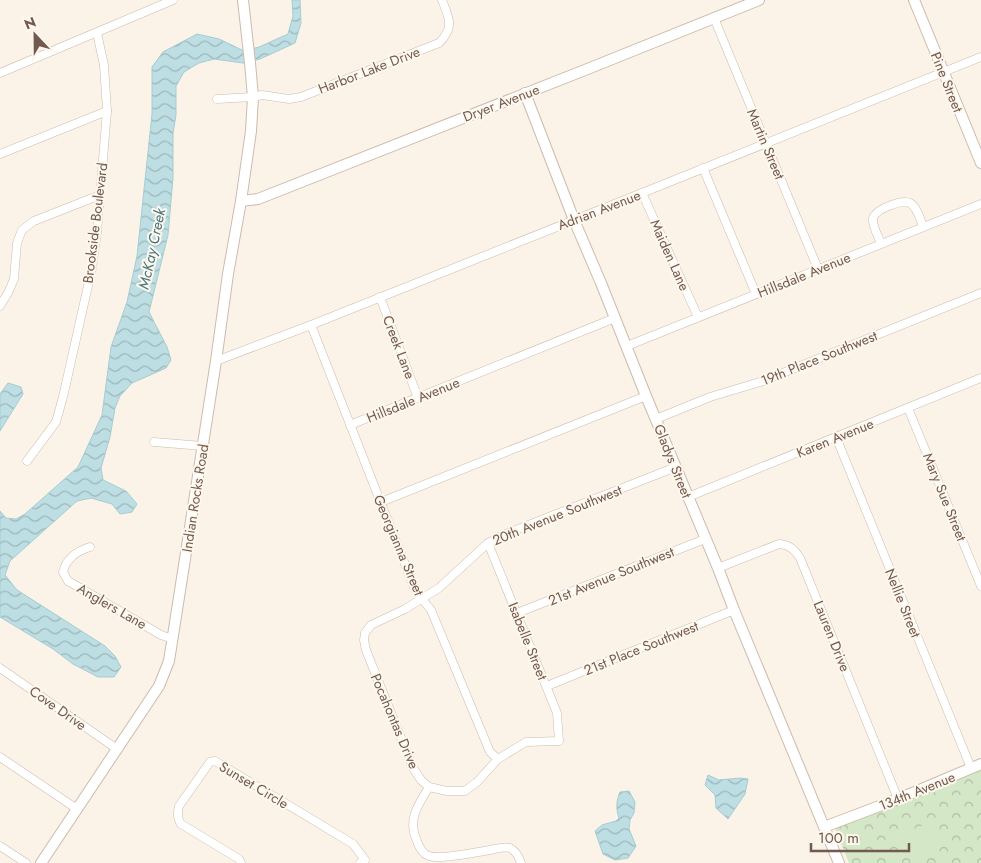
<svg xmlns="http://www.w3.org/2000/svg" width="981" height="863" font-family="Jost,sans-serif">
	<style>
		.forest { fill: url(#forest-crowns) }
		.pitch { fill: #d4e7c7 }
		.water { fill: url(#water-waves); stroke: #a4cdd4 }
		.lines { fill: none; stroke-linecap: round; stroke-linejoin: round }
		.minor-casing { stroke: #ccbbae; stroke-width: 9 }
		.tertiary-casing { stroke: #ccbbae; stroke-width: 12 }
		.minor { stroke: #fff; stroke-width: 8 }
		.tertiary { stroke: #fff; stroke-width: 10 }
		.labels { text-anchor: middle; stroke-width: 4; stroke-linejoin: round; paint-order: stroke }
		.street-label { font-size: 14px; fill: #725a4e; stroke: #fef7ed }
		.water-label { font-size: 15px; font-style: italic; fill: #46757d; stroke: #fef7ed }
	</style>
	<defs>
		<pattern id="forest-crowns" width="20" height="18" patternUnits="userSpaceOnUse" patternTransform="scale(1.25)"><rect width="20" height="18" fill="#d4e7c7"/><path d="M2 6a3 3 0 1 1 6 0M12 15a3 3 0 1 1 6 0" fill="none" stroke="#b0bea4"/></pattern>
		<pattern id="water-waves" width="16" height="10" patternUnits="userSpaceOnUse" patternTransform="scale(1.25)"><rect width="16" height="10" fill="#bddee3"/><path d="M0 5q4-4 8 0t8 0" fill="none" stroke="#9eb7ba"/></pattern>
	</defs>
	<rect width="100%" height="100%" fill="#fbf3e7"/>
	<path class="forest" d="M981 768V863H849L835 828Z"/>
	<path class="pitch" d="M931 822 942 847 910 860 900 835Z"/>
	<g class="water">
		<path d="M292 0H300L301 23 295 43 260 59 243 63 214 59 199 63 184 72 176 86V115L173 133V178L168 235 149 312 167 347 171 360 166 368 132 383 120 396 115 408 110 437 101 468 103 480 126 491 137 504 132 512 120 514 112 504 91 498 77 501 10 561 5 575 17 590 105 646 115 656 121 667 114 677H98L73 664 53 649 0 617V511L6 518 16 519 25 514 78 467 102 415 111 347 127 302 137 256 152 114V67L163 52 197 34 219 39 244 51 259 47 288 34 293 16Z"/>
		<path d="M8 383 21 387 23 394 0 431V394Z"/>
		<path d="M708 775 719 780 740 778 748 779 745 794 728 819 716 808 715 795 705 785Z"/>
		<path d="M629 791 635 802 634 813 630 820 629 829 636 846 628 858 615 860 603 854 595 831 602 825 616 821 619 818C616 809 616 801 620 792Z"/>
	</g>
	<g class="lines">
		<defs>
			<g id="minor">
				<path d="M714 18 818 269"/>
				<path d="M0 73 173 0"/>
				<path d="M217 99 253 97 262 95 289 99 301 97 439 43C455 27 449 18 442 0"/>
				<path d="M0 154 107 111"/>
				<path d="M703 168 756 294"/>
				<path d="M642 193 698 317"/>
				<path d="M881 243C878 236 872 226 873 218 876 209 902 199 910 203 917 207 920 219 923 226"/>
				<path d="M380 297 418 398"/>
				<path d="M0 306 8 293 14 279 17 243 22 230 34 221 100 195"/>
				<path d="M311 325 414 587 422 599 431 610 490 752 498 759"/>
				<path d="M627 346 981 204"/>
				<path d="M216 361 311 325 642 193 981 57"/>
				<path d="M908 408 981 586"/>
				<path d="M656 419 710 397 763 381 981 293"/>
				<path d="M350 425 615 318"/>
				<path d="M836 437 971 768"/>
				<path d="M154 442 203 446"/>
				<path d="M27 461 56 422 63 397 92 268 97 232 107 111 104 65 97 33"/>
				<path d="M688 497 981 378"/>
				<path d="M381 502 646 396"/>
				<path d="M488 543 557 713 559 741 526 742 498 759 477 782 465 791H447L429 787 421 780 413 768 366 650 364 640 365 633 371 625 405 609 439 588 488 543 503 535 676 467"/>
				<path d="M90 547C77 551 66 559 63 572L68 581 161 635 173 639"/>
				<path d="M718 568 779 544C790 545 794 549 800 558L898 799"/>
				<path d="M517 613 705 539"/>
				<path d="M0 668 117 749"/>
				<path d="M547 686 734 610"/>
				<path d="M0 757 77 809"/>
				<path d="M429 787C418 805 407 820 417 841 419 847 423 854 429 856 440 860 478 852 490 850 496 849 504 846 510 848 516 851 519 857 521 863"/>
				<path d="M0 846 26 863"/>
				<path d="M241 863 239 859 181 824C177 818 177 813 179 806L210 762 215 761 353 844 365 860 360 863"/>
			</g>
			<g id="tertiary">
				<path d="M914 0 981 163"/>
				<path d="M525 93 574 220 601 283 646 396 718 568 734 610 839 863"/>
				<path d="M241 201 258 199 590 68 759 0"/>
				<path d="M824 827 898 799 981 764"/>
				<path d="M41 863 159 686 169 661 216 361 228 274 241 201 251 131 253 97 250 63 243 0"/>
			</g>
		</defs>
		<use href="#minor" class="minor-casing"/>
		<use href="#tertiary" class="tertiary-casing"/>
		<use href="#minor" class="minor"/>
		<use href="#tertiary" class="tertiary"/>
	</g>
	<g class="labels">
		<g class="street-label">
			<text transform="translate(369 70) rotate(-21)" y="5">Harbor Lake Drive</text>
			<text transform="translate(947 82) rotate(68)" y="5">Pine Street</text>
			<text transform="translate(501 103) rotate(-21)" y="5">Dryer Avenue</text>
			<text transform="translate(766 144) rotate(67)" y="5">Martin Street</text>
			<text transform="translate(599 210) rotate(-21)" y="5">Adrian Avenue</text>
			<text transform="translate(95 223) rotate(-83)" y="5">Brookside Boulevard</text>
			<text transform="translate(670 255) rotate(66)" y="5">Maiden Lane</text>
			<text transform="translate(804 275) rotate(-22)" y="5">Hillsdale Avenue</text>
			<text transform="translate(399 347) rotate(69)" y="5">Creek Lane</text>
			<text transform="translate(819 358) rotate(-22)" y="5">19th Place Southwest</text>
			<text transform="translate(413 400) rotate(-22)" y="5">Hillsdale Avenue</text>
			<text transform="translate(835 438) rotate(-22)" y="5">Karen Avenue</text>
			<text transform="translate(673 461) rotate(68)" y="5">Gladys Street</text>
			<text transform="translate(945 497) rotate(68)" y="5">Mary Sue Street</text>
			<text transform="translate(195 498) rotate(-81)" y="5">Indian Rocks Road</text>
			<text transform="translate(557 515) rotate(-22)" y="5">20th Avenue Southwest</text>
			<text transform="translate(399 545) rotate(67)" y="5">Georgianna Street</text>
			<text transform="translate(611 576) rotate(-22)" y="5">21st Avenue Southwest</text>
			<text transform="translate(903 603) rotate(68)" y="5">Nellie Street</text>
			<text transform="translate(112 606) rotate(30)" y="5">Anglers Lane</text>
			<text transform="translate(832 636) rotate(68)" y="5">Lauren Drive</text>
			<text transform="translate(528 641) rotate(68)" y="5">Isabelle Street</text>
			<text transform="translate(641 648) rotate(-22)" y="5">21st Place Southwest</text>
			<text transform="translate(58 708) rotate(35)" y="5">Cove Drive</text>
			<text transform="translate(395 721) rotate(67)" y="5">Pocahontas Drive</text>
			<text transform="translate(254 785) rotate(31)" y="5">Sunset Circle</text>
			<text transform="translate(917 791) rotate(-22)" y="5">134th Avenue</text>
		</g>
		<g class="water-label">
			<text transform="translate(152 249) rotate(-78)" y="5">McKay Creek</text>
		</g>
	</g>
	<g transform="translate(35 35) rotate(338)" stroke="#fef7ed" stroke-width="4" paint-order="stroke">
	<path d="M0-4L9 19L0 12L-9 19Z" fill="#725a4e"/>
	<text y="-8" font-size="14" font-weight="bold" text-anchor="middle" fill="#725a4e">N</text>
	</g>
	<path d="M811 843v8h98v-8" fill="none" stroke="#725a4e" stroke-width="2.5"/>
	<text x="818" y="843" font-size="15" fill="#725a4e" stroke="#fef7ed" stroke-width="4" paint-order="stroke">100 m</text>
</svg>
